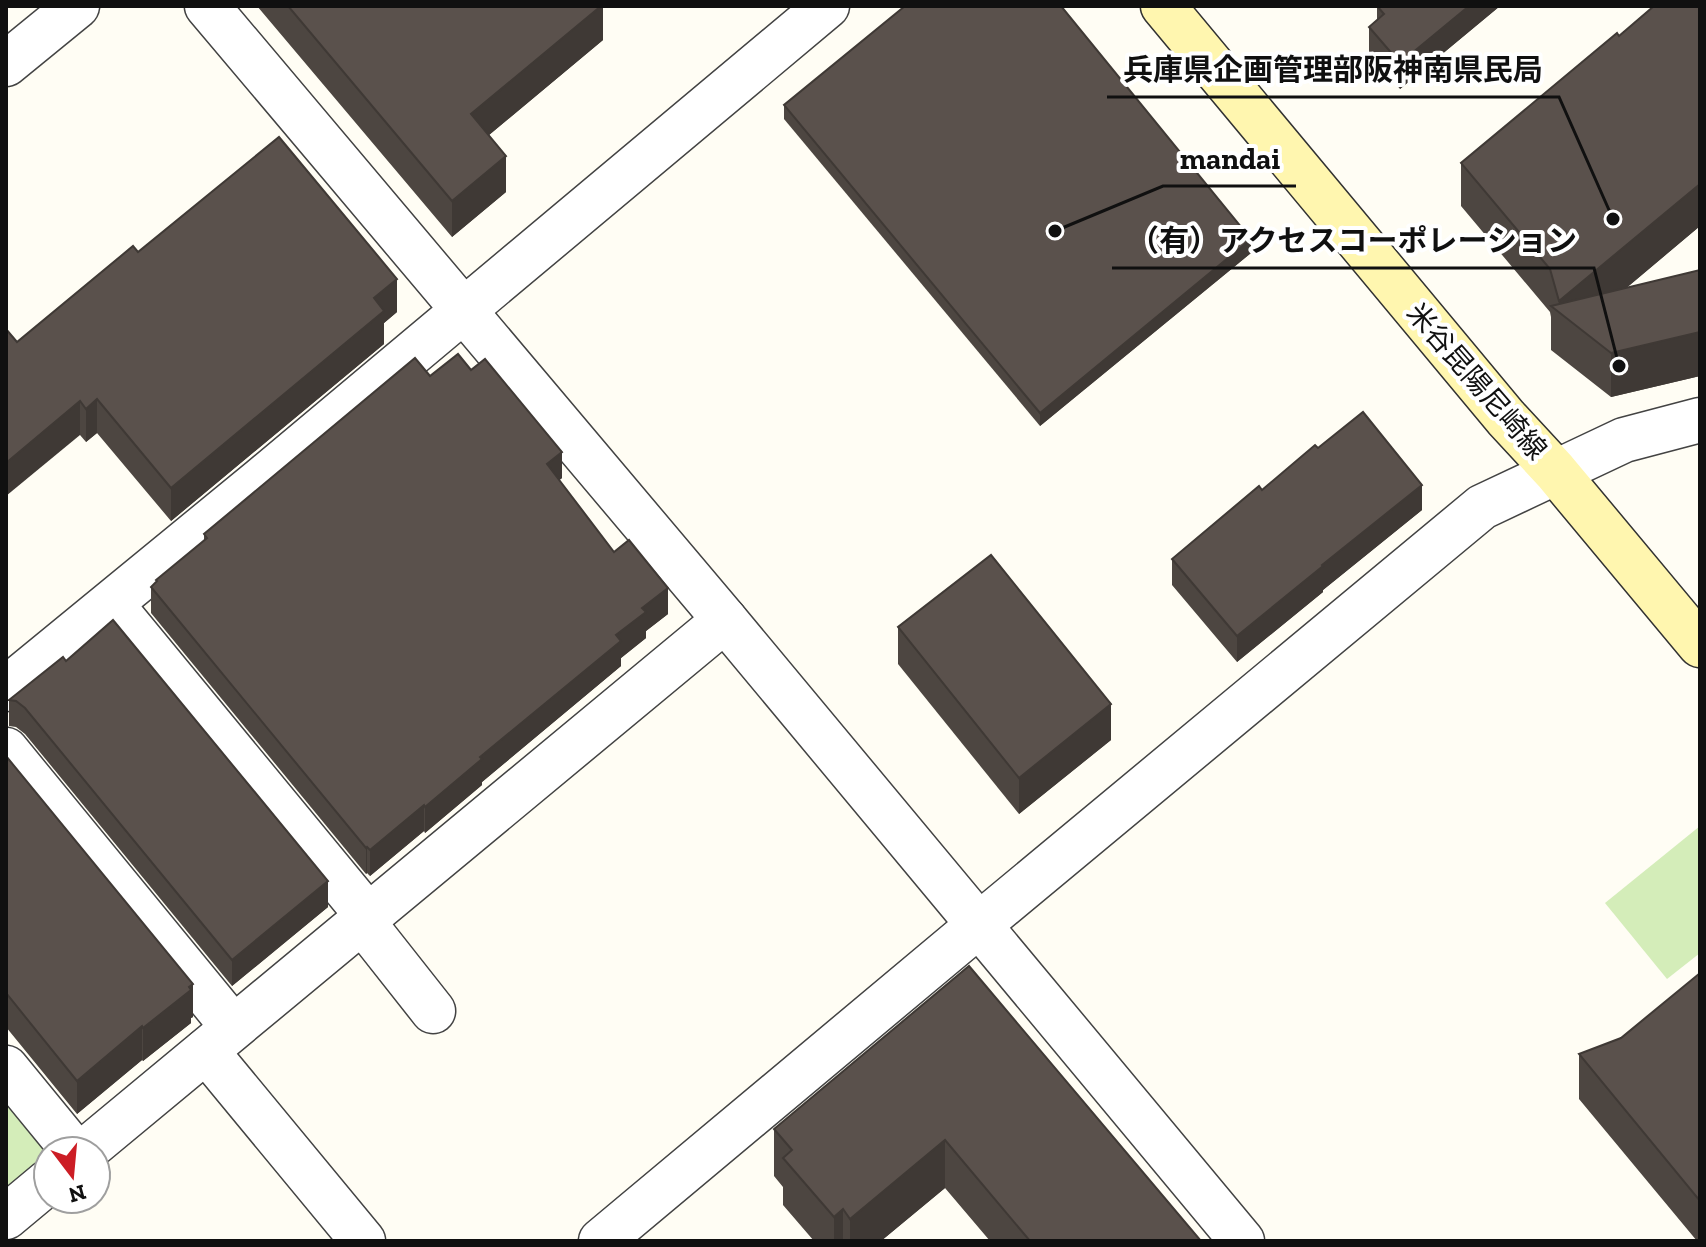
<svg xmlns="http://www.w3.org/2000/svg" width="1706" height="1247" font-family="'Zilla Slab','Noto Sans JP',serif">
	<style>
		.green { fill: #d4edb9 }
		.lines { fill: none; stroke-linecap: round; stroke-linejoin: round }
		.street-casing { stroke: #434343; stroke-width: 47 }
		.secondary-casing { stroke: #323232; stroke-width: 47 }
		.street { stroke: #fff; stroke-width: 44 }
		.secondary { stroke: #fff6af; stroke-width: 44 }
		.wall { fill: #4d4641 }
		.shaded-wall { fill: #3f3935 }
		.building { fill: #5a514c; stroke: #3f3935; stroke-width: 2 }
		.labels { text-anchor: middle; stroke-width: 8; stroke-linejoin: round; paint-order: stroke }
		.street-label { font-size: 28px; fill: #101010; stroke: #fff }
		.leader { fill: none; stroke: #101010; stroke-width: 3 }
		.callout-dot { fill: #101010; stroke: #fff; stroke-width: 3 }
		.callout-label { font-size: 30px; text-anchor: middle; font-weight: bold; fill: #101010; stroke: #fff; stroke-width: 8; stroke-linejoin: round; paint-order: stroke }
	</style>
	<rect width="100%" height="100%" fill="#fffdf4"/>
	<g class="green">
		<path d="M1700 826V953L1667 979 1605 903Z"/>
		<path d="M6 1086 48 1151V1158L6 1194Z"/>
	</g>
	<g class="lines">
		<defs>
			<g id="street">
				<path d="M207 6 725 620 1242 1241"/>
				<path d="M6 64 77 6"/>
				<path d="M111 604 368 916"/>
				<path d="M6 689 261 480 827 6"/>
				<path d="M6 750 233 1027"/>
				<path d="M362 921 433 1011"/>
				<path d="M206 1051 363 1241"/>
				<path d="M6 1068 74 1151"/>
				<path d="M85 1151 725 620"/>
				<path d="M6 1217 48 1182"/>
				<path d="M601 1241 980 924 1482 507 1624 440 1700 420"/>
			</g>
			<path id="secondary" d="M1163 6 1506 418 1555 471 1700 645"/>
		</defs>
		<use href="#street" class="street-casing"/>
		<use href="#secondary" class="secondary-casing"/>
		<use href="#street" class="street"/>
		<use href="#secondary" class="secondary"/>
	</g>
	<g class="wall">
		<path d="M257 6H603V40L489 135 506 192 452 237Z"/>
		<path d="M1377 6H1500L1400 89 1369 52V27L1377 20Z"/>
		<path d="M784 105 1251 253 1040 426 784 119Z"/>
		<path d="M1461 163 1700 226 1626 288 1700 270V376L1611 397 1551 350V317L1550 312 1461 206Z"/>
		<path d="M397 312 384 323V344L171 521 97 433 86 442 80 435 17 342Z"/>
		<path d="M430 376 562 478 559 480 614 552 668 614 646 631V638L621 658V666L482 782V785L425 833 424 831 370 876 367 873 366 874 151 613V587L156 582V580L204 541V534Z"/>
		<path d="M1318 448 1422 510 1323 590V592L1237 662 1172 585V559L1262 490Z"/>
		<path d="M898 627 1111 740 1019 814 898 664Z"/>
		<path d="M66 661 328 907 232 986 25 734 16 727 9 726V700Z"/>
		<path d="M6 691 7 692V726H6Z"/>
		<path d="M6 756 193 1017 191 1018V1023L143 1061 142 1060 77 1114 6 1027Z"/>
		<path d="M969 966 1201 1241H990L945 1188 881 1241H814L783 1205V1187L774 1176V1129Z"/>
		<path d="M1700 973V1241H1697L1579 1099V1054L1621 1038Z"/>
	</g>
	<g class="shaded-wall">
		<path d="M586 6H603V40L471 150V114Z"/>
		<path d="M1469 6H1500L1400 89V63Z"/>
		<path d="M506 156V192L452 237V201Z"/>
		<path d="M1700 184V226L1579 328 1559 312V301Z"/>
		<path d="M1251 239V253L1040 426V413Z"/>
		<path d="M397 279V312L384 323V344L171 521V488L374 298Z"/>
		<path d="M1700 332V376L1611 397V353Z"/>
		<path d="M97 399V433L86 442V409Z"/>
		<path d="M80 401V435L6 496V463Z"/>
		<path d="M562 452V478L547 490V464Z"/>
		<path d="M1422 485V510L1323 590V592L1237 662V636L1322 565Z"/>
		<path d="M668 588V614L646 631V638L621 658V666L482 782V785L425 833V807L616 635 642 608Z"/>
		<path d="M1111 704V740L1019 814V778Z"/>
		<path d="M424 805V831L370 876V850Z"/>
		<path d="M367 847V873L366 874V848Z"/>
		<path d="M328 881V907L232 986V960Z"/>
		<path d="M193 984V1017L191 1018V1023L143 1061V1028Z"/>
		<path d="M142 1026V1060L77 1114V1081Z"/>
		<path d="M945 1140V1188L881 1241H850V1219Z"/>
		<path d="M843 1209V1241H834V1217Z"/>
	</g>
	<g class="building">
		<path d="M288 6H601L471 114 506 156 452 201Z"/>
		<path d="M905 6H1061L1251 239 1040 413 784 105Z"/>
		<path d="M1377 6H1469L1400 63 1369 27 1384 14Z"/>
		<path d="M1654 6H1700V184L1559 301 1550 269 1461 163 1617 33 1619 36Z"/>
		<path d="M279 137 397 279 374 298 384 311 171 488 97 399 86 409 80 401 6 463V329L17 342 133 246 138 252Z"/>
		<path d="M1700 270V332L1611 353 1551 306Z"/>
		<path d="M458 354 471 370 485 359 562 452 547 464 614 552 629 540 668 588 642 608 646 612 616 635 621 641 480 757 482 759 425 807 424 805 370 850 367 847 366 848 151 587 157 581 156 580 207 538 204 534 415 358 430 376Z"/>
		<path d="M1363 412 1422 485 1322 565 1323 566 1237 636 1172 559 1259 486 1262 490 1315 445 1318 448Z"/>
		<path d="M991 555 1111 704 1019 778 898 627Z"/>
		<path d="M113 620 328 881 232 960 25 708 16 701 9 700 63 657 66 661Z"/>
		<path d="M6 756 193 984 189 987 191 990 143 1028 142 1026 77 1081 6 993Z"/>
		<path d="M969 966 1201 1241H1030L945 1140 850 1219 843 1209 834 1217 783 1158 792 1150 774 1129Z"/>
		<path d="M1700 973V1201L1579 1054 1621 1038Z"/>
	</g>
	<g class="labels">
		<g class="street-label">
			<text transform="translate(1477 381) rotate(49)" y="10">米谷昆陽尼崎線</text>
		</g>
	</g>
	<path class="leader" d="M1613 219L1559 97H1107M1055 231L1163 186H1296M1619 366L1594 268H1112"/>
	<g class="callout-dot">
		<circle cx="1613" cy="219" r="8"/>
		<circle cx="1055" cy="231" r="8"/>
		<circle cx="1619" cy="366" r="8"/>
	</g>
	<g class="callout-label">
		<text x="1333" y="80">兵庫県企画管理部阪神南県民局</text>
		<text x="1230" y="169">mandai</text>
		<text x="1353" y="251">（有）アクセスコーポレーション</text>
	</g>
	<rect width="1706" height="1247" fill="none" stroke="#101010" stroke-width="16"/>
	<g transform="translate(72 1175) rotate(164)"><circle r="38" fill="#ffffff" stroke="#9f9f9f" stroke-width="2"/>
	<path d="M0-6L14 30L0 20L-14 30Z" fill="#cc1d25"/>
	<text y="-12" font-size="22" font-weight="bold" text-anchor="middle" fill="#101010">N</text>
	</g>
</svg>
